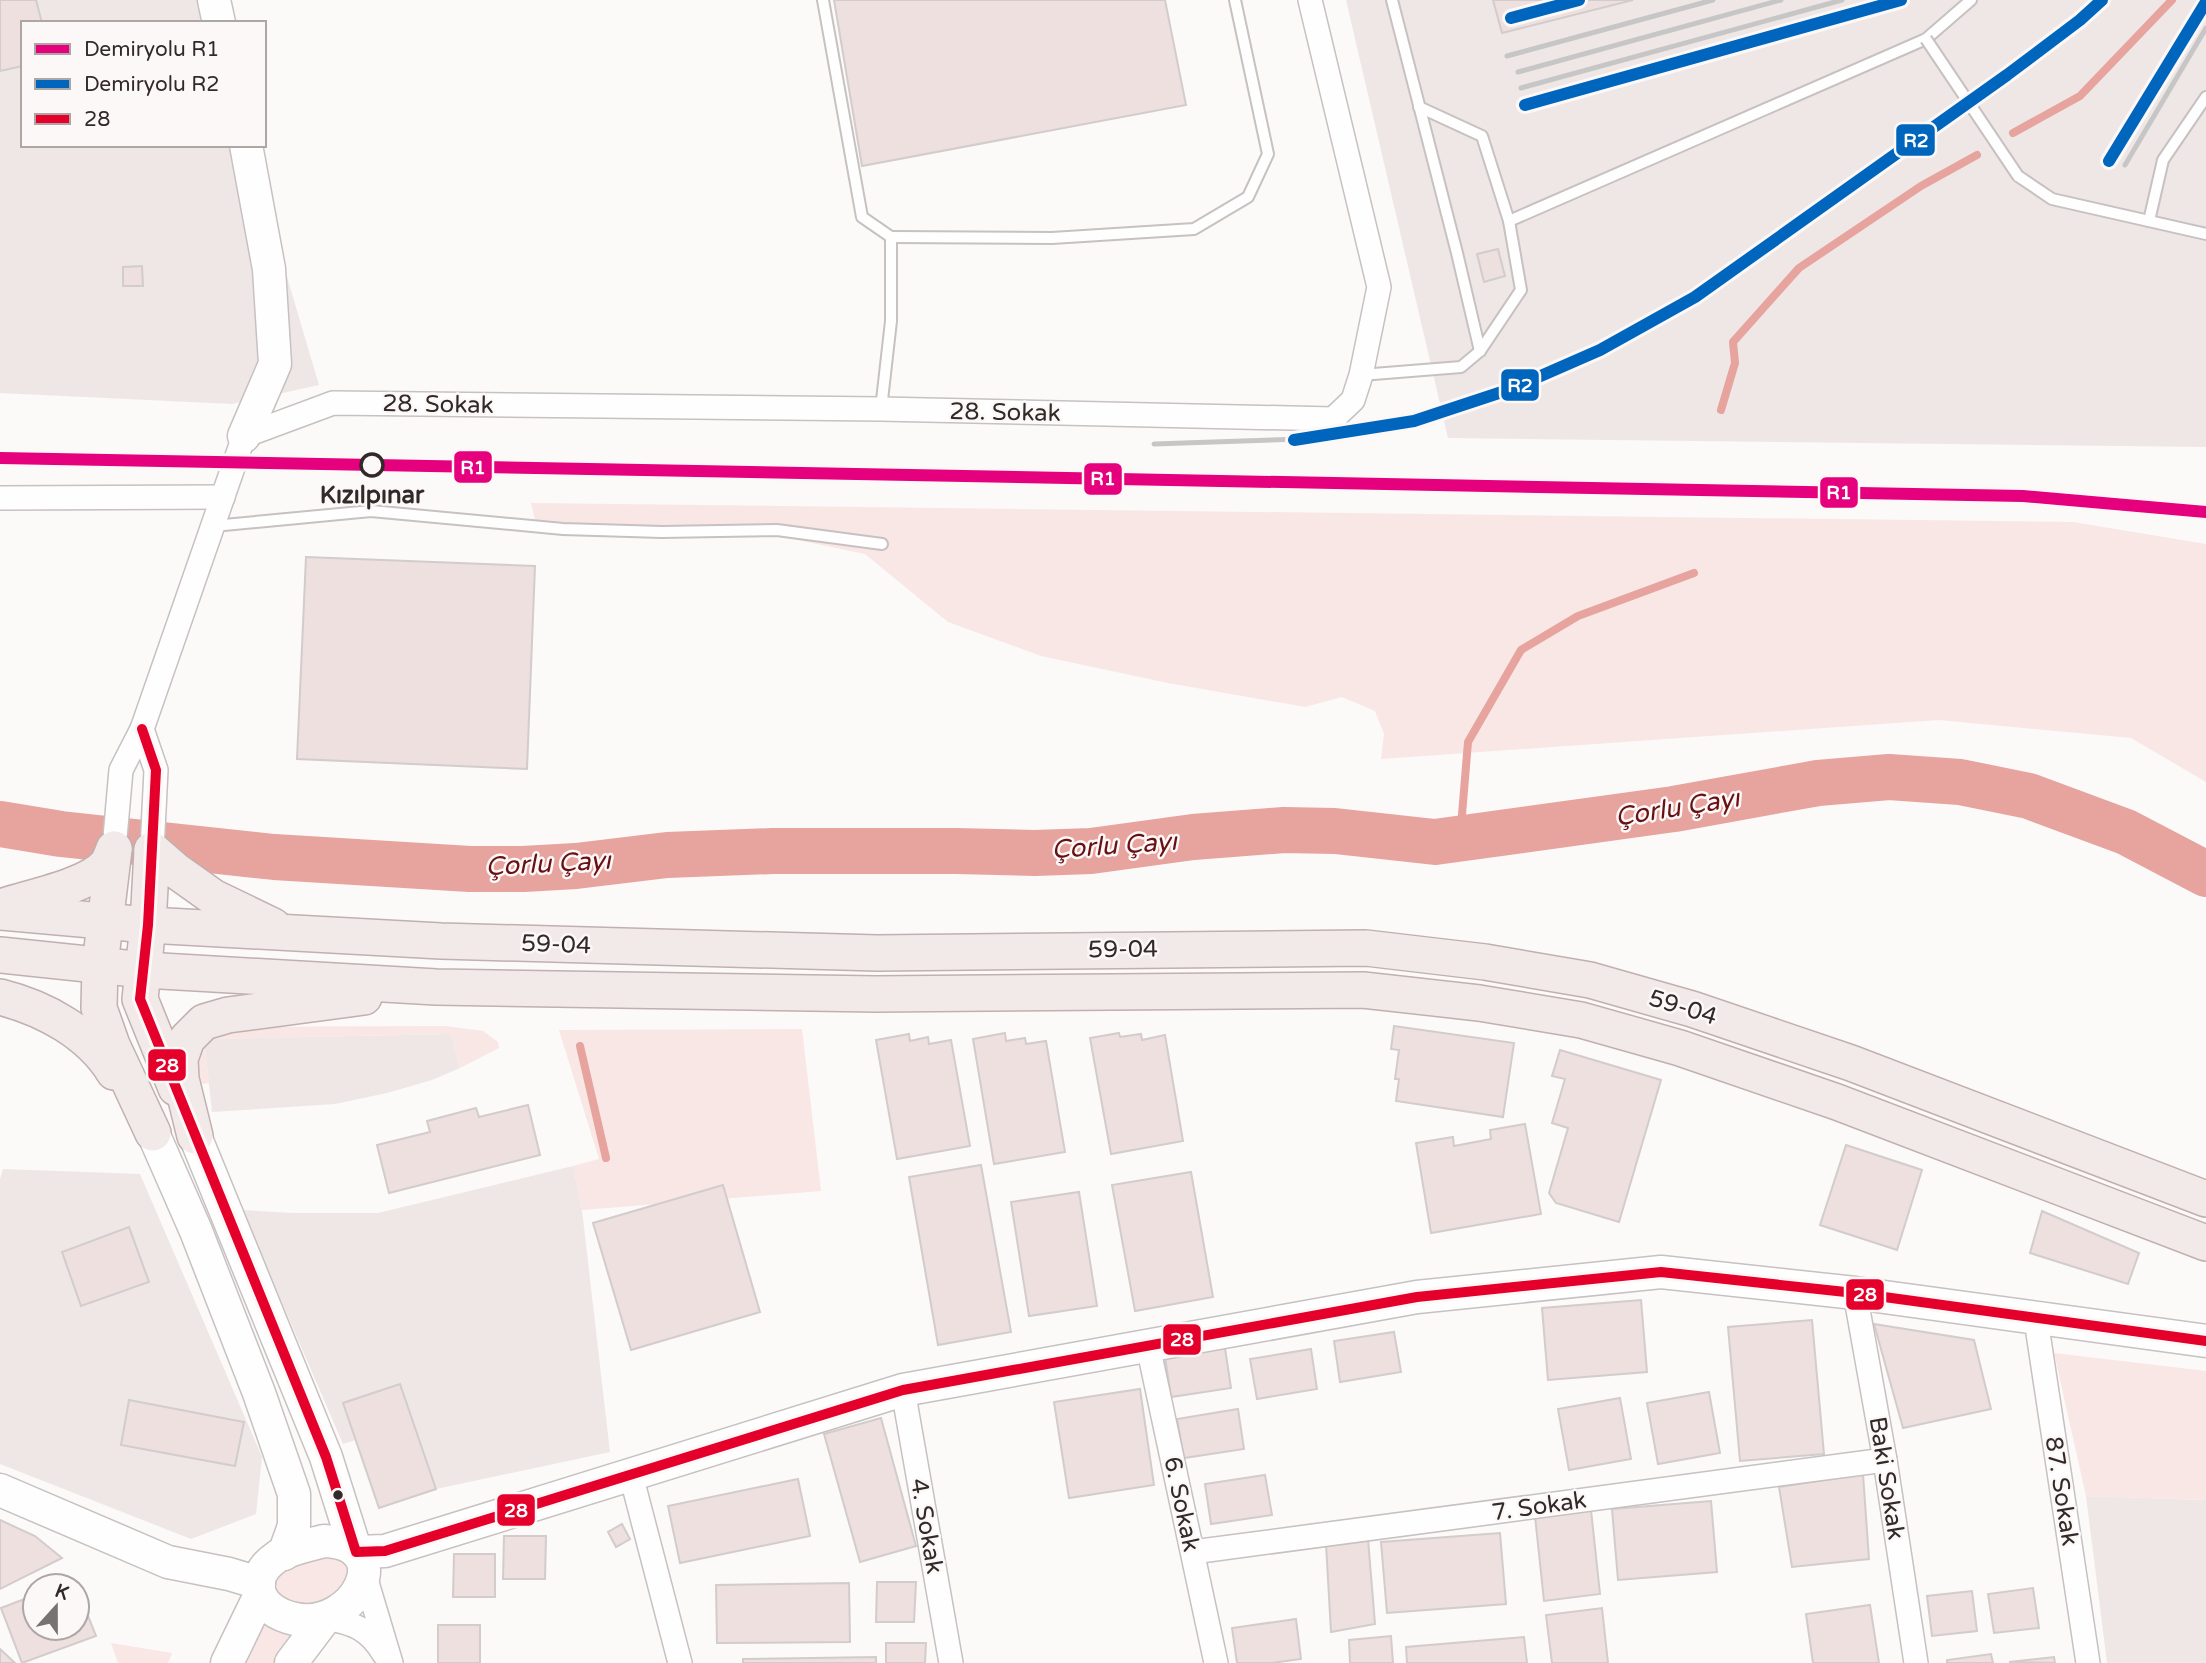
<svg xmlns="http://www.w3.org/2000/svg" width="2206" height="1663" font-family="'Varela Round',sans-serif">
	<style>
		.built { fill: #efe7e6 }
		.grass { fill: #f8e7e5 }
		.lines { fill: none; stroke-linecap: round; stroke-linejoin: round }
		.stream { stroke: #e7a39d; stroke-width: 8 }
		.river { stroke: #e7a39d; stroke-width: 46 }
		.building { fill: #ede0de; stroke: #d2cccc; stroke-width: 2 }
		.lane-casing { stroke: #c7c1c1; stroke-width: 14 }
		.street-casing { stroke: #c7c1c1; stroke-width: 26 }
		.secondary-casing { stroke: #c7c1c1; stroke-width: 35 }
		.primary-casing { stroke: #c0b0af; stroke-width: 38 }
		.lane { stroke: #fffefe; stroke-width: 10 }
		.street { stroke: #fffefe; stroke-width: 23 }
		.secondary { stroke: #fffefe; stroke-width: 32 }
		.primary { stroke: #f2eae9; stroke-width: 35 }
		.rail { stroke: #c7c6c6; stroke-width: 5 }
		.lane-bridge-casing { stroke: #c7c1c1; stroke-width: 14; stroke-linecap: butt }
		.lane-bridge { stroke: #fffefe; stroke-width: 10 }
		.bus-1-casing { stroke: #fdf8f8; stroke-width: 16 }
		.bus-1 { stroke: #e4002b; stroke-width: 10 }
		.rail-1-casing { stroke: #fdf8f8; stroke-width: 18 }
		.rail-2-casing { stroke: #fdf8f8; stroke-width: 18 }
		.rail-1 { stroke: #e5007d; stroke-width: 12 }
		.rail-2 { stroke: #0065bd; stroke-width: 12 }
		.stop-dot { fill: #fdf8f8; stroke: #322a29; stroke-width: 3.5 }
		.bus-dot { fill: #322a29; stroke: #fdf8f8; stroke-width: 2.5 }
		.labels { text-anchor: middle; stroke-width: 5; stroke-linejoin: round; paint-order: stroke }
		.street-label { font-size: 24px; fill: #322a29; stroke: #fdf8f8 }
		.stop-label { font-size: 24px; font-weight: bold; fill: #322a29; stroke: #fdf8f8 }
		.water-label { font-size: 26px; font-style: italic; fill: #681112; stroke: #fdf8f8 }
		.line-badge { stroke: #fdf8f8; stroke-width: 2.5 }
		.badge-label { font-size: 19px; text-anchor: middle; font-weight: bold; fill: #fff }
	</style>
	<rect width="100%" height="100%" fill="#fcf9f9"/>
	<g class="built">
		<path d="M0 0H206L213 23H23V145H248L319 385 232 404 0 393Z"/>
		<path d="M1346 0H2206V447L1448 438Z"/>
		<path d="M451 1034 460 1068 432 1080 387 1093 335 1104 212 1112 204 1039Z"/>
		<path d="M573 1166 582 1210 610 1452 436 1489 400 1384 344 1403 356 1440 343 1444 242 1210 292 1213H378Z"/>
		<path d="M3 1169 140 1174 262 1457 256 1514 191 1539 0 1464V1179Z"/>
		<path d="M2086 1496 2206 1500V1663H2107Z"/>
	</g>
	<g class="grass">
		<path d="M531 503 2073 522 2206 544V782L2131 738 1939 720 1381 759 1384 734 1375 711 1342 697 1305 707 1168 683 1041 656 948 622 865 554 783 537 538 534Z"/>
		<path d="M445 1026 483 1031 498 1042 499 1048 460 1068 451 1034 204 1039 209 1083 188 1086 202 1027Z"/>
		<path d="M802 1029 821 1191 582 1210 573 1166 599 1159 559 1030Z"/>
		<path d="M2054 1353 2206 1371V1500L2086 1496Z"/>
		<path d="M284 1555 360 1558 291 1663H227Z"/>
		<path d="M111 1643 172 1653 168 1663H118Z"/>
	</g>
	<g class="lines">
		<g class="stream">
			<path d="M2013 133 2080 96 2172 0"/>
			<path d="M1721 410 1735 363 1733 342 1799 268 1921 186 1977 155"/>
			<path d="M1460 839 1468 742 1521 650 1578 616 1694 573"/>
			<path d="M580 1046 606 1158"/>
		</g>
		<path class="river" d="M0 824 61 834 274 857 470 869H523L576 866 667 855 773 851H956L1035 853 1091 851 1193 837 1284 830 1335 831 1435 842 1674 809 1818 783 1889 777 1960 782 2029 796 2126 832 2206 874"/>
	</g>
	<g class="building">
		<path d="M0 0H36L42 23H23V66L0 71Z"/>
		<path d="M834 0H1165L1186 105 862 166Z"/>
		<path d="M1493 0H1633L1502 33Z"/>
		<path d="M1498 249 1505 276 1484 282 1477 254Z"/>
		<path d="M142 266 143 286H123V267Z"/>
		<path d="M306 557 535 566 527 769 297 759Z"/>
		<path d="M1394 1026 1514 1043 1503 1117 1396 1101 1399 1079H1395L1399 1050 1391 1049Z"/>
		<path d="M1005 1033 1006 1041 1025 1038 1026 1044 1046 1041 1065 1152 994 1164 973 1039Z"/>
		<path d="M1119 1033 1120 1037 1141 1034 1142 1040 1165 1035 1183 1141 1111 1154 1090 1038Z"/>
		<path d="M909 1034 910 1041 928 1037 929 1044 951 1040 970 1146 897 1159 876 1040Z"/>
		<path d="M1560 1050 1661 1080 1619 1222 1556 1203 1549 1193 1568 1128 1552 1123 1565 1079 1552 1076Z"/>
		<path d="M528 1105 540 1155 389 1193 377 1145 430 1132 427 1121 476 1108 479 1117Z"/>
		<path d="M1525 1124 1541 1214 1431 1233 1416 1143 1453 1137 1454 1146 1491 1139 1490 1130Z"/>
		<path d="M1846 1145 1922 1170 1897 1250 1820 1225Z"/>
		<path d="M981 1165 1011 1332 938 1345 909 1177Z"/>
		<path d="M1191 1172 1213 1297 1135 1311 1112 1185Z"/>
		<path d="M723 1185 760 1312 631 1350 593 1223Z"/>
		<path d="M1079 1192 1097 1306 1029 1316 1011 1202Z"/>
		<path d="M2042 1211 2139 1253 2128 1284 2030 1253Z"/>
		<path d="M129 1227 149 1282 81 1306 62 1252Z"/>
		<path d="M1641 1300 1647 1372 1548 1380 1542 1308Z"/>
		<path d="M1812 1320 1824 1454 1740 1461 1728 1327Z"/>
		<path d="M1874 1324 1974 1340 1991 1409 1903 1428Z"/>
		<path d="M1394 1332 1401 1372 1340 1382 1334 1341Z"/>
		<path d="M1225 1348 1231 1388 1171 1397 1165 1357Z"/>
		<path d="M1311 1349 1317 1389 1257 1399 1250 1359Z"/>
		<path d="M400 1384 436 1489 379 1508 343 1403Z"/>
		<path d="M1140 1389 1154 1485 1069 1498 1054 1402Z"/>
		<path d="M1709 1392 1720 1453 1658 1464 1647 1403Z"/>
		<path d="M1620 1398 1631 1459 1569 1470 1558 1409Z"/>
		<path d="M129 1400 244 1422 235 1466 121 1445Z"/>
		<path d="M1238 1409 1244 1449 1184 1458 1177 1419Z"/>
		<path d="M881 1418 916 1546 860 1562 824 1434Z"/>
		<path d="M1863 1474 1869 1559 1792 1567 1779 1487Z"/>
		<path d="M1265 1475 1272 1515 1211 1524 1205 1484Z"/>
		<path d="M798 1479 810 1536 680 1563 668 1506Z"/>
		<path d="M1711 1501 1717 1572 1618 1580 1612 1509Z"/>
		<path d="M1591 1510 1600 1594 1544 1601 1535 1516Z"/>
		<path d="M0 1520 35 1536 62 1558 0 1589Z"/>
		<path d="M622 1524 630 1539 616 1547 608 1532Z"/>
		<path d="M1500 1533 1506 1604 1387 1613 1381 1542Z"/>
		<path d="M504 1536H546L545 1579H503Z"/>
		<path d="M1368 1539 1375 1624 1331 1632 1326 1544Z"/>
		<path d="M454 1554H495V1597H453Z"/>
		<path d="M877 1582H916L914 1622H876Z"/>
		<path d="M849 1583 850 1642 717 1643 716 1585Z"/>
		<path d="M77 1588 96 1636 22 1663 1 1608 35 1595V1628H77Z"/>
		<path d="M2033 1588 2039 1628 1994 1633 1988 1594Z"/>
		<path d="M1972 1591 1977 1631 1932 1636 1927 1596Z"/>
		<path d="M1870 1605 1879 1663H1813L1806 1614Z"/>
		<path d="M1602 1608 1608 1663H1552L1546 1615Z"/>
		<path d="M1296 1619 1301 1659 1272 1663H1237L1232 1628Z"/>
		<rect x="438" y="1625" width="42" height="38"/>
		<path d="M1391 1636 1393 1663H1350L1349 1640Z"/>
		<path d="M1524 1637 1527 1663H1407L1406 1647Z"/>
		<path d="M886 1643H926L925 1663H886Z"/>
		<path d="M0 1649 15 1663H0Z"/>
		<path d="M1991 1654 1993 1663H1947V1660Z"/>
		<path d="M876 1657V1663H743V1659Z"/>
		<path d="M2054 1657 2055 1663 2009 1662Z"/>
	</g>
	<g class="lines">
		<defs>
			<g id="lane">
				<path d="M823 0 862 217 891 237V321L881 409"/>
				<path d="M1392 0 1457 253 1480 351"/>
				<path d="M2018 176 2052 199 2206 234"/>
				<path d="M1509 221 1926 39 1971 0"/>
				<path d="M2149 221 2163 160 2206 97"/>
				<path d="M891 237 1052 238 1194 229 1248 197 1268 154 1235 0"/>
				<path d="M1361 375 1461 367 1480 351 1521 290 1509 221 1482 136 1419 107"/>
				<path d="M213 526 371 511 563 529 662 532 777 530 882 544"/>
			</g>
			<g id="street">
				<path d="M0 498 223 497"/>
				<path d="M142 729 156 770 152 850"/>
				<path d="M114 849 121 770 142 729 244 436 333 403 881 409 1333 419 1353 400 1361 375 1379 287 1310 0"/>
				<path d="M1855 1293 1885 1460 1916 1663"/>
				<path d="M2036 1320 2088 1663"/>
				<path d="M1148 1346 1216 1663"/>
				<path d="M903 1390 951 1663"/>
				<path d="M631 1475 680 1663"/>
				<path d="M1193 1552 1885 1460"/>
				<path d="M365 1576 391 1663"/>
				<path d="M325 1618C354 1623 369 1629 384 1654"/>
			</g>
			<g id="secondary">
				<path d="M214 0 219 23"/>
				<path d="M244 436 275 364 269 269 246 145"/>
				<path d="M153 1133 196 1231 259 1393 294 1494V1526L284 1554"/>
				<path d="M195 1136 326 1457 356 1552 385 1551 903 1390 1417 1297 1661 1272 1855 1293 2206 1341"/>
				<path d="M0 1490 168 1562 229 1574 259 1583"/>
				<path d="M324 1541C400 1544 355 1631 295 1619 259 1612 243 1579 278 1556 292 1548 309 1545 324 1541Z"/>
				<path d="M227 1663 260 1595"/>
				<path d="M291 1663 325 1618"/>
			</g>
			<g id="primary">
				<path d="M114 849 100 965 99 1008 112 1045 153 1133"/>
				<path d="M152 850 148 925 140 999 176 1088"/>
				<path d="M152 850 175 870 213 897 273 926"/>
				<path d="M4 906C31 897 89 886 107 864 110 860 112 853 114 849"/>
				<path d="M0 912 148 925 441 941 877 953 1366 948 1485 962 1590 980 1692 1009 1851 1063 2206 1199"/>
				<path d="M0 955 144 970 436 987 876 994 1363 990 1479 1003 1581 1020 1680 1048 1837 1102 2206 1243"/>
				<path d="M0 997C44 1008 90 1033 114 1072"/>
				<path d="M195 1136 181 1079 180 1059 187 1039 204 1022 228 1015 364 997"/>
			</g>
		</defs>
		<use href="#lane" class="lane-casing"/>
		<use href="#street" class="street-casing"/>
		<use href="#secondary" class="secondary-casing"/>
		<use href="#primary" class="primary-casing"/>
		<use href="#lane" class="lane"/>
		<use href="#street" class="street"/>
		<use href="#secondary" class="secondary"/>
		<use href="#primary" class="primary"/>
		<g class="rail">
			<path d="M1511 18 1579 0"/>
			<path d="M1507 56 1713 0"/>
			<path d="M1518 72 1781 0"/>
			<path d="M1521 88 1842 0"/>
			<path d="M1525 105 1901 0"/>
			<path d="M2109 161 2206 2"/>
			<path d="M2125 165 2206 28"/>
			<path d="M1154 444 1303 439 1414 421 1511 389 1600 350 1695 297 2007 75 2080 20 2102 0"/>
		</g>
		<defs>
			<path id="lane-bridge" d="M1926 39 2018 176"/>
		</defs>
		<use href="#lane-bridge" class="lane-bridge-casing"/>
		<use href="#lane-bridge" class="lane-bridge"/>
		<defs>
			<path id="bus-1" d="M142 729 156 770 148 925 140 999 326 1457 356 1552 385 1551 903 1390 1417 1297 1661 1272 1855 1293 2206 1341"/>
		</defs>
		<use href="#bus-1" class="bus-1-casing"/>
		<use href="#bus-1" class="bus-1"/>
		<defs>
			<path id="rail-1" d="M0 458 2023 496 2206 512"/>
			<g id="rail-2">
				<path d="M1511 18 1579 0"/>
				<path d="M1525 105 1901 0"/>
				<path d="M2109 161 2206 2"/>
				<path d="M1294 440 1414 421 1511 389 1600 350 1695 297 2007 75 2080 20 2102 0"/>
			</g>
		</defs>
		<use href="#rail-1" class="rail-1-casing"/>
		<use href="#rail-2" class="rail-2-casing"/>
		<use href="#rail-1" class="rail-1"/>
		<use href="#rail-2" class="rail-2"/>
	</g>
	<circle class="stop-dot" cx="372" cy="465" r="11"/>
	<circle class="bus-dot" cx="338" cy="1495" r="6"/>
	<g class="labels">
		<g class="street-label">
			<text transform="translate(438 404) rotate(1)" y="8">28. Sokak</text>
			<text transform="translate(1005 412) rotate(1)" y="8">28. Sokak</text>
			<text transform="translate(556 944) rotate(2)" y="8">59-04</text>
			<text transform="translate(1123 949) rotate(-1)" y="8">59-04</text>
			<text transform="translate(1683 1007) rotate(17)" y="8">59-04</text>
			<text transform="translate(1887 1478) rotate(81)" y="8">Baki Sokak</text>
			<text transform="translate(2062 1491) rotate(81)" y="8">87. Sokak</text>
			<text transform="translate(1182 1504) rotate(78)" y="8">6. Sokak</text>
			<text transform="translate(1539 1506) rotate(-8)" y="8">7. Sokak</text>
			<text transform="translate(927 1526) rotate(80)" y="8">4. Sokak</text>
		</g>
		<g class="stop-label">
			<text x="372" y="503">Kızılpınar</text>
		</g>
		<g class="water-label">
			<text transform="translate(1677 807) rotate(-9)" y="9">Çorlu Çayı</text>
			<text transform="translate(1114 845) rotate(-4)" y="9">Çorlu Çayı</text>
			<text transform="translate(548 863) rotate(-3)" y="9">Çorlu Çayı</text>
		</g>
	</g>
	<g class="line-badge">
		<rect x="1895" y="123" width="41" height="34" rx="7" fill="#0065bd"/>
		<rect x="1500" y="368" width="40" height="34" rx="7" fill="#0065bd"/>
		<rect x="453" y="450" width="40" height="34" rx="7" fill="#e5007d"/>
		<rect x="1083" y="462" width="40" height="34" rx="7" fill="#e5007d"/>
		<rect x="1819" y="476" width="40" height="33" rx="7" fill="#e5007d"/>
		<rect x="147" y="1048" width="40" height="34" rx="7" fill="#e4002b"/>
		<rect x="1845" y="1278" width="40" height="33" rx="7" fill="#e4002b"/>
		<rect x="1162" y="1323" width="40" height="33" rx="7" fill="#e4002b"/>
		<rect x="496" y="1493" width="40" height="34" rx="7" fill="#e4002b"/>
	</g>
	<g class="badge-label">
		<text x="1916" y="147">R2</text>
		<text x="1520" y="392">R2</text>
		<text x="473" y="474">R1</text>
		<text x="1103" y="485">R1</text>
		<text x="1839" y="499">R1</text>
		<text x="167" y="1072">28</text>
		<text x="1865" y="1301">28</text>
		<text x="1182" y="1346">28</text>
		<text x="516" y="1517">28</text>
	</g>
	<rect x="21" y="21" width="245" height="126" fill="#fdf8f8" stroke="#aca6a5" stroke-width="2"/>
	<rect x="35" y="44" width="35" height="10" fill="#e5007d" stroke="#aca6a5" stroke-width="2"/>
	<text x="84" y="56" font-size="21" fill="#322a29">Demiryolu R1</text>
	<rect x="35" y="79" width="35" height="10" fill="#0065bd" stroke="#aca6a5" stroke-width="2"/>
	<text x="84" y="91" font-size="21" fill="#322a29">Demiryolu R2</text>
	<rect x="35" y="114" width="35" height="10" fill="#e4002b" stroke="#aca6a5" stroke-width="2"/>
	<text x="84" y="126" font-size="21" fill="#322a29">28</text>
	<g transform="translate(56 1607) rotate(21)"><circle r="33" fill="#fdf8f8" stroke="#aca6a5" stroke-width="2"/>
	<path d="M0-5L12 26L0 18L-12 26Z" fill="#797272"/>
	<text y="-10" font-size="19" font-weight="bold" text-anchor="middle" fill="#322a29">K</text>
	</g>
</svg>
